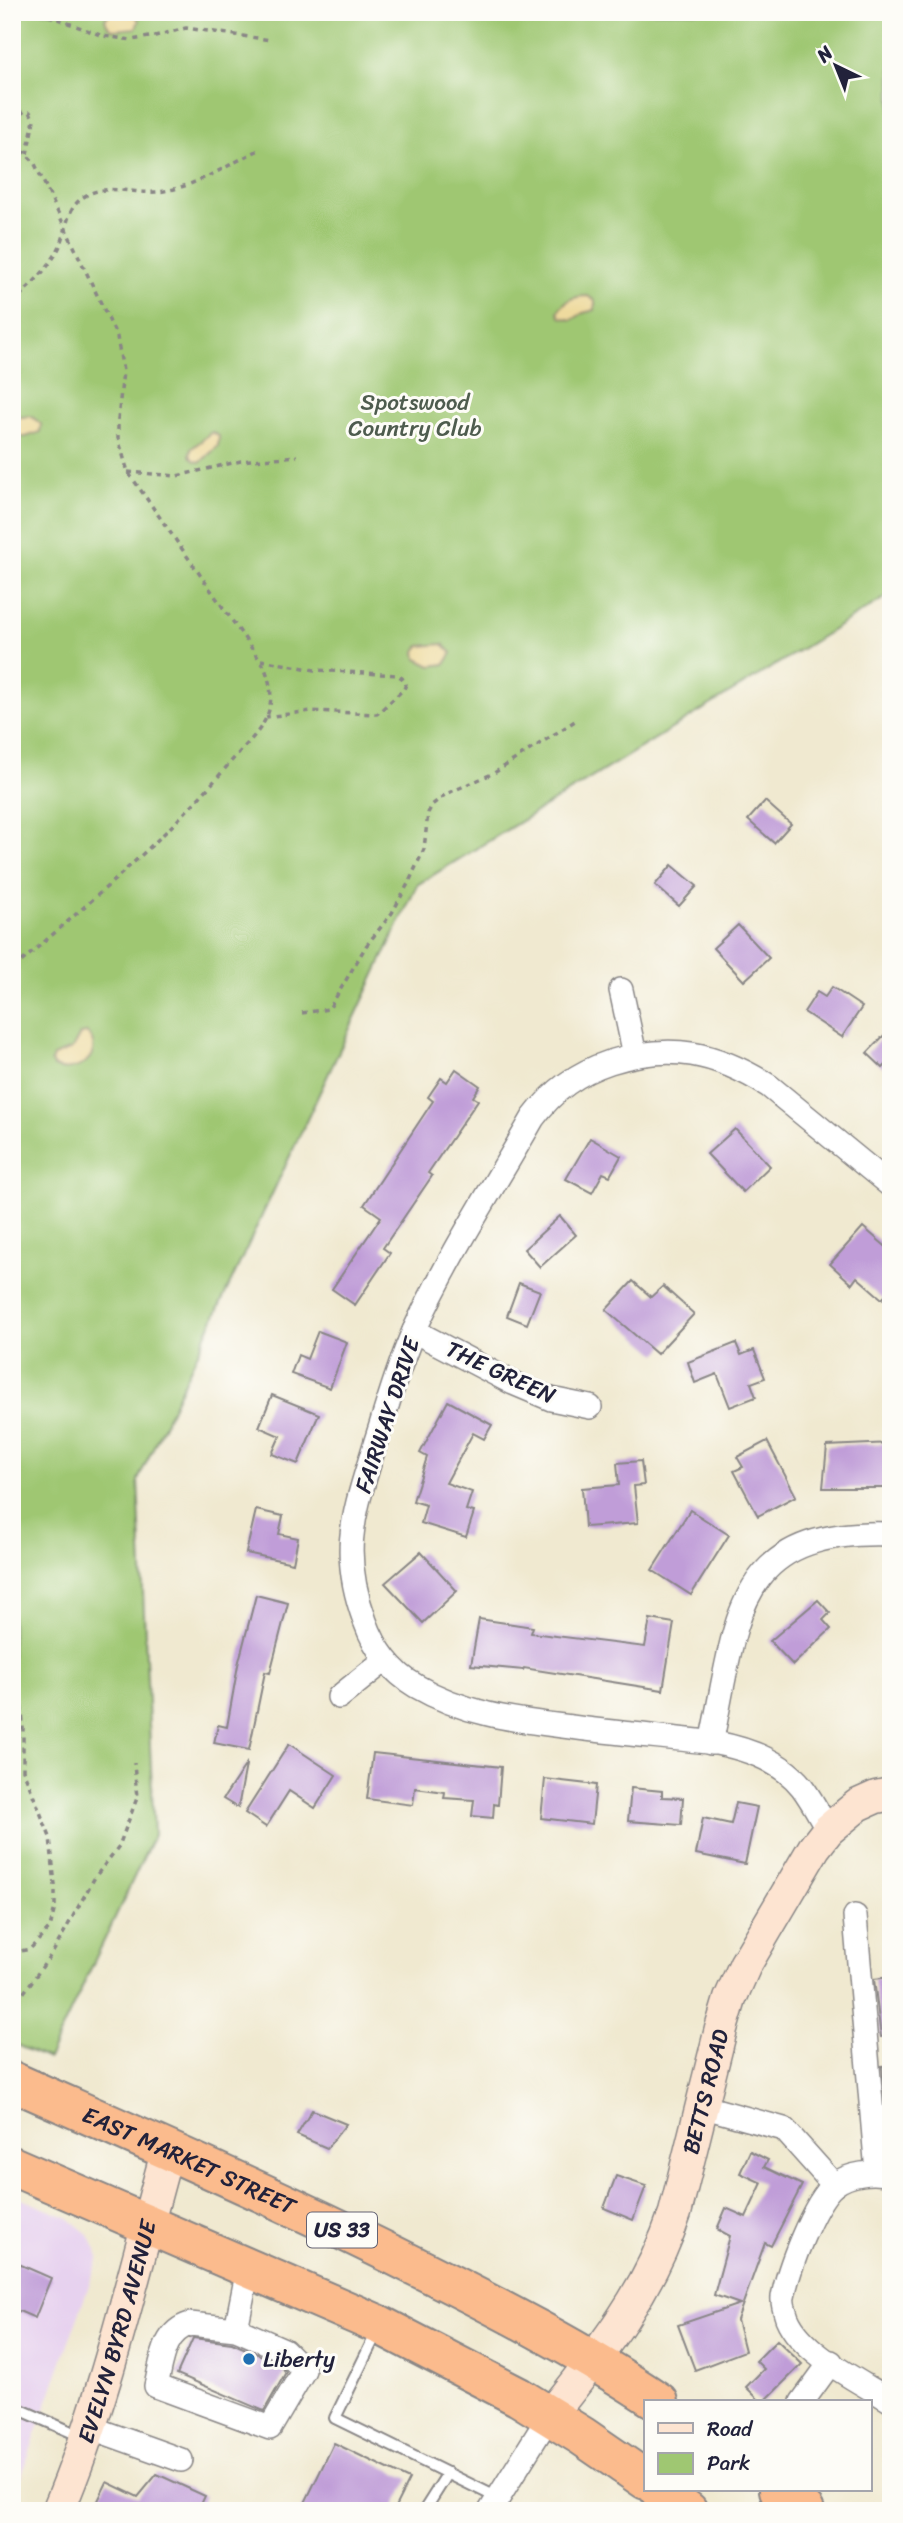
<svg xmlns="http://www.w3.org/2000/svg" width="903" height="2523" font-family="Sriracha,sans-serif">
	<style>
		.built { fill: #e7d2ef }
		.green { fill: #9fc772; stroke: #607456; stroke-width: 2 }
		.sand { fill: #eeda9e; stroke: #887e6c; stroke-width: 2 }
		.building { fill: #c09dd8 }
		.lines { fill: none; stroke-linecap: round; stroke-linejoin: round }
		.lane-casing { stroke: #898686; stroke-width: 14 }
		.street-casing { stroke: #898686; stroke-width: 26 }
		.secondary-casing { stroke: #898686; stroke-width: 35 }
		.highway-casing { stroke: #898686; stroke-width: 42 }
		.path { stroke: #898686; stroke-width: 3.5; stroke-dasharray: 5 5; stroke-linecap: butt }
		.lane { stroke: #fff; stroke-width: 10 }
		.street { stroke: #fff; stroke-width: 23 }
		.secondary { stroke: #fde4d1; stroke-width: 32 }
		.highway { stroke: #fbbb8d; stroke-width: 38 }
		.poi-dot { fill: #1f6fb2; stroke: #fdfcf7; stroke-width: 2.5 }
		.labels { text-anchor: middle; stroke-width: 6; stroke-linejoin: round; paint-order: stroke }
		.shield { fill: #fdfcf7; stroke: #646373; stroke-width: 2 }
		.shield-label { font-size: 21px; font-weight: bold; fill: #22223b }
		.park-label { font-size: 23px; fill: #4e5c4e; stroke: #fdfcf7 }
		.street-label { font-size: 23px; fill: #22223b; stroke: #fdfcf7 }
		.poi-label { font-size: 23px; fill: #22223b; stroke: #fdfcf7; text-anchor: start }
	</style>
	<rect width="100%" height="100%" fill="#fdfcf7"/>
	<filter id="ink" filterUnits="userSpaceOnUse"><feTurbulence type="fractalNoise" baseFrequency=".0143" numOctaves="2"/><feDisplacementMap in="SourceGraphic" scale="14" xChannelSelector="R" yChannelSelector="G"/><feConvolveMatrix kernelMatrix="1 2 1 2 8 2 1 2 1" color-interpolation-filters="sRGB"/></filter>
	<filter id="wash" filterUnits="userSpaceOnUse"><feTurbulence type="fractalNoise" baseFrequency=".00686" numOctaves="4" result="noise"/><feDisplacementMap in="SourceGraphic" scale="28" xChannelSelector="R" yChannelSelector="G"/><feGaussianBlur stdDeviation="1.57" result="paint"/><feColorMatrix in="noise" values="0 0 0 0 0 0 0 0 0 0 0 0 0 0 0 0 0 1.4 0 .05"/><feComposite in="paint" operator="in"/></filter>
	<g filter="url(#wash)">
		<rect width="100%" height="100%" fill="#f0e9d0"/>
		<path class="built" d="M12 2195 68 2218 89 2235 99 2257 12 2502Z"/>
		<path class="green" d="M12 12H891V594L417 885 138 1480 154 1835 48 2059 12 2043Z"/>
		<g class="sand">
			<path d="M111 12C123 12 134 9 139 21L136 28 113 30 107 25 105 19Z"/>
			<path d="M588 296 595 301V310L583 313 572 320 560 317 558 311C566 299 575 296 588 296Z"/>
			<path d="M31 416 41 424 40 432 26 437H12V418Z"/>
			<path d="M212 432 219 436 218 446 201 462 195 461 190 456 191 449Z"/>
			<path d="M443 644 452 653 445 664 431 666 417 659 416 651 420 646Z"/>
			<path d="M87 1033C107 1054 76 1077 54 1067L51 1062 53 1056 72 1049 80 1034Z"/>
		</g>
		<g id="blocks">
			<g class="building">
				<path d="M765 801 791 824 774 843 748 820Z"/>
				<path d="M672 865 697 886 679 906 655 885Z"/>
				<path d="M738 925 769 958 744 981 713 948Z"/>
				<path d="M832 987 862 1007 842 1037 804 1012 817 992 825 997Z"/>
				<path d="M891 1028V1060L883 1068 867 1053Z"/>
				<path d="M456 1069 480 1086 473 1097 478 1100 428 1173 432 1176 383 1248 390 1253 355 1305 332 1289 381 1217 364 1205 433 1101 428 1097 441 1078 447 1082Z"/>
				<path d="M735 1129 770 1166 743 1192 707 1154Z"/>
				<path d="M590 1138 621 1156 610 1176 603 1173 592 1193 566 1179Z"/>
				<path d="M560 1216 576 1235 540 1267 524 1249Z"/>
				<path d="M863 1227 891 1251V1290L882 1299 857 1277 852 1284 830 1264Z"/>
				<path d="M633 1281 651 1297 663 1286 694 1314 657 1354 606 1310Z"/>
				<path d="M519 1283 540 1291 527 1324 507 1316Z"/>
				<path d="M318 1331 347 1342 330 1388 291 1374 298 1355 307 1359Z"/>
				<path d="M736 1343 741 1355 754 1350 765 1378 751 1383 756 1397 730 1407 717 1374 695 1383 688 1362Z"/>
				<path d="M272 1395 319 1414 298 1464 272 1454 280 1436 259 1427Z"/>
				<path d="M448 1401 492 1425 484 1439 473 1433 446 1483 472 1492 466 1510 474 1512 466 1537 421 1523 426 1505 413 1501 427 1457 420 1453Z"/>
				<path d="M767 1441 796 1496 758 1516 734 1471 743 1467 737 1457Z"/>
				<path d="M891 1443 887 1488H823L827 1446Z"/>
				<path d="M641 1461 644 1485 634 1486 638 1523 585 1527 582 1488 619 1485 617 1463Z"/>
				<path d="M256 1510 283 1516 279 1534 298 1538 293 1563 246 1553Z"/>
				<path d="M690 1510 729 1535 691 1595 652 1570Z"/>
				<path d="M421 1552 457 1591 423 1623 385 1583Z"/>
				<path d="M256 1595 288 1603 270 1673 265 1672 249 1750 214 1743 218 1725 227 1727 238 1665Z"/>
				<path d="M818 1600 830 1613 823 1620 831 1629 793 1665 770 1641Z"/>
				<path d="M479 1619 533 1627 531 1633 645 1647 650 1619 674 1623 663 1690 524 1668 523 1670 471 1665Z"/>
				<path d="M289 1744 336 1775 315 1808 289 1791 266 1827 245 1813Z"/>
				<path d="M373 1753 501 1767 498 1805 494 1804 493 1818 472 1816 474 1800 444 1798 445 1792 415 1788 413 1805 367 1799Z"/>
				<path d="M246 1764V1765L238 1808 223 1799Z"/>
				<path d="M545 1779 596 1785 592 1824 541 1818Z"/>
				<path d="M631 1788 662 1791V1797L683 1798 681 1825 628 1821Z"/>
				<path d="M736 1803 757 1807 745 1864 696 1854 703 1818 731 1824Z"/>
				<path d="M891 1977V2036L881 2037 874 1979Z"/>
				<path d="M891 2065V2123H887L882 2066Z"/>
				<path d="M312 2110 346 2124 327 2148 297 2135Z"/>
				<path d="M750 2151 768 2160 764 2167 802 2185 771 2246 765 2243 737 2320 745 2351 695 2370 678 2325 740 2304 714 2295 730 2236 717 2229 726 2208 746 2217 762 2183 740 2173Z"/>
				<path d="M616 2176 646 2186 633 2220 604 2208Z"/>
				<path d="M12 2261 51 2278 35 2318 12 2308Z"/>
				<path d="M193 2338 232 2343 276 2362 286 2372 264 2411 177 2374Z"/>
				<path d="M777 2340 802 2364 764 2402H761L746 2387 764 2369 756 2361Z"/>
				<path d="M334 2443 409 2479 393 2511H301Z"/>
				<path d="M157 2474 205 2496 198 2511H93L107 2482 138 2497Z"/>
			</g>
		</g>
	</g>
	<g filter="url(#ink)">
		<use href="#blocks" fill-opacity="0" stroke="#898686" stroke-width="2"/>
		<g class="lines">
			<defs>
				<g id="lane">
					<path d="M378 2330 335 2418 498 2498"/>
					<path d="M12 2406 83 2437"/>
					<path d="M424 2511 448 2473"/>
				</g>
				<g id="street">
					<path d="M621 990 635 1055"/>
					<path d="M414 1331 513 1383 551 1399 590 1407"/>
					<path d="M339 1697 385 1660"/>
					<path d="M711 1743C738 1620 732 1528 891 1534"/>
					<path d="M828 1830C820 1816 812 1800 802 1787 782 1762 748 1749 716 1743 665 1737 614 1733 563 1726 512 1720 462 1713 416 1686 390 1671 375 1649 365 1621 338 1548 355 1512 376 1441 388 1404 398 1366 414 1331 448 1257 493 1188 533 1118 554 1090 577 1073 610 1062 671 1043 715 1052 769 1086L891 1186"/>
					<path d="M855 1916 877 2172"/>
					<path d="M701 2106 784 2129 834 2185"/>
					<path d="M891 2175C873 2171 849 2173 834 2185 813 2203 788 2270 783 2297 782 2303 785 2312 787 2318 802 2354 858 2380 891 2401"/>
					<path d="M190 2324 236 2329 284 2350 304 2370 270 2428 156 2386C162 2362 163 2332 190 2324Z"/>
					<path d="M236 2329 248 2269"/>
					<path d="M802 2402 831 2362"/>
					<path d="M89 2427 181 2460"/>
					<path d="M490 2511 550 2415"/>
				</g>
				<g id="secondary">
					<path id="s1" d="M550 2415C601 2351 649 2292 675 2213L721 2029 730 1999 745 1965 814 1848 828 1830 858 1805 876 1797 891 1794"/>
					<path id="s2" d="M58 2511C107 2395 134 2270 168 2149"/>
				</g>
				<g id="highway">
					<path id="s3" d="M12 2081C147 2141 281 2199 413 2265 497 2307 581 2350 659 2402"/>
					<path d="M12 2166 380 2325 519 2397 582 2436 646 2480"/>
					<path d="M659 2490 688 2511"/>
					<path d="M779 2490 805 2511"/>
				</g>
			</defs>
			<use href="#lane" class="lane-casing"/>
			<use href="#street" class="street-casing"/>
			<use href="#secondary" class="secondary-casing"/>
			<use href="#highway" class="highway-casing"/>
			<g class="path">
				<path d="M39 12 103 36 118 38 132 40 155 36 186 28 271 40"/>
				<path d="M12 120 25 111 30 112 34 120 27 154"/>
				<path d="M12 146 25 153 34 162 117 337 123 371 118 420V438L128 472 264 666C271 683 274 701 266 718 258 735 241 749 229 764 165 840 87 904 12 970"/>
				<path d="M12 303C30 286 49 269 60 246 68 229 65 211 82 198 104 182 130 194 155 192 191 190 227 165 259 150"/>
				<path d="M128 472 177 476 241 461 297 456"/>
				<path d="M261 660 315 670 397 675 402 678 406 684 404 689 377 714 311 711 266 717"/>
				<path d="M302 1013 329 1009 366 946 392 913 409 882 424 849 428 813 432 805 446 794 494 773 575 721"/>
				<path d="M12 1953 30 1949 50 1928 55 1907V1885L50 1837 23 1770V1723L19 1676"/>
				<path d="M12 2009 53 1952 95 1877 119 1846 137 1798 134 1763"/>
			</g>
			<use href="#lane" class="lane"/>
			<use href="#street" class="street"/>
			<use href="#secondary" class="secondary"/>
			<use href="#highway" class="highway"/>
		</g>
	</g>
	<circle class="poi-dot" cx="249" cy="2359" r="7"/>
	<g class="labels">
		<rect class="shield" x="307" y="2212.5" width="70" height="35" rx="5"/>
		<g class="shield-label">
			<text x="342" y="2237">US 33</text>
		</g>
		<g class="park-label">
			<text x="415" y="410">Spotswood<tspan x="415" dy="26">Country Club</tspan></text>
		</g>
		<g class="street-label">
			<text transform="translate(501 1372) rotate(25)" y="8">THE GREEN</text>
			<text transform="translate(387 1415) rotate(-72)" y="8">FAIRWAY DRIVE</text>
			<text dy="8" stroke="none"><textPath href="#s1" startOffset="364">BETTS ROAD</textPath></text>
			<text dy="8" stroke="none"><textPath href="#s3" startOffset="194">EAST MARKET STREET</textPath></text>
			<text dy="8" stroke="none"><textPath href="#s2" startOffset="189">EVELYN BYRD AVENUE</textPath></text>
		</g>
		<g class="poi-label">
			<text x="263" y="2367">Liberty</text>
		</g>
	</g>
	<rect width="903" height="2523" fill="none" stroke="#fdfcf7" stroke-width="42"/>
	<rect x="644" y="2400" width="228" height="91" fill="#fdfcf7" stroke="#a5a5ac" stroke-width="2"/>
	<rect x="658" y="2423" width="35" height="10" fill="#fde4d1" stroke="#a5a5ac" stroke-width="2"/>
	<text x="707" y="2436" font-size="21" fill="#22223b">Road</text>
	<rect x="658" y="2453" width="35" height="21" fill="#9fc772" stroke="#a5a5ac" stroke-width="2"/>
	<text x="707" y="2470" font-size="21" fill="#22223b">Park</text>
	<g transform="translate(836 66) rotate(317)" stroke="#fdfcf7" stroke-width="5" paint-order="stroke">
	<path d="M0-5L12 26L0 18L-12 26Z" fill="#22223b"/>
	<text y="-10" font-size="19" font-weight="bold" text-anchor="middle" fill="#22223b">N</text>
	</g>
</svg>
